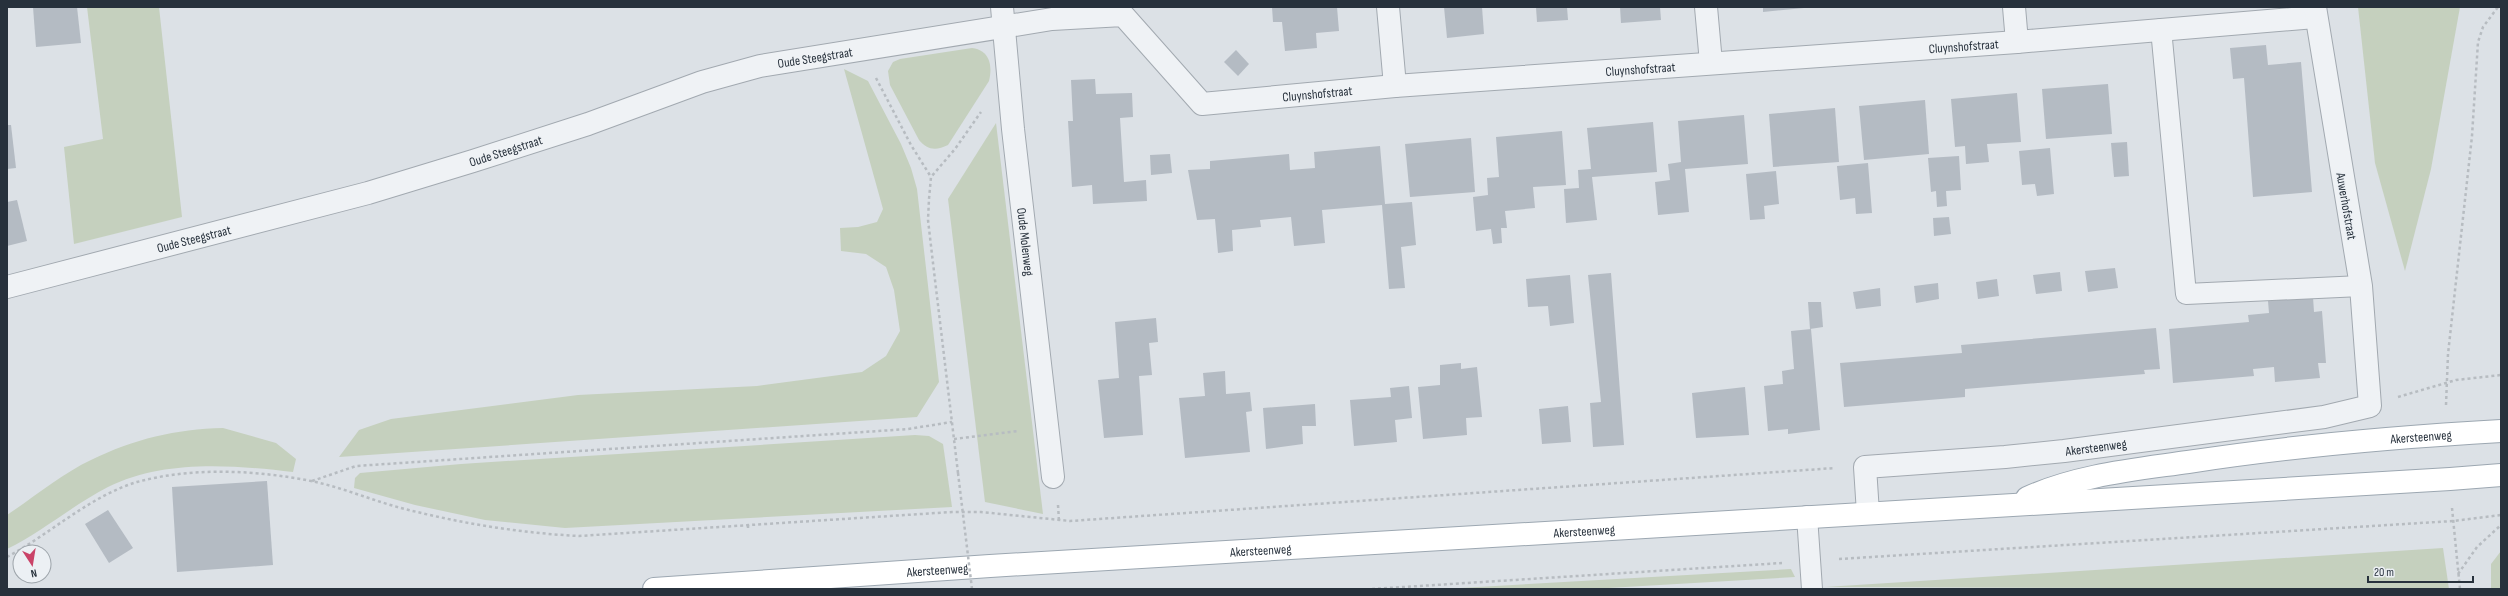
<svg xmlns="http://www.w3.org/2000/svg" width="2508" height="596" font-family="'Sofia Sans Condensed',sans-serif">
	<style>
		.green { fill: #c5d0be }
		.building { fill: #b4bbc3 }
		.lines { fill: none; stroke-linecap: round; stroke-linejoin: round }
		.lane-casing { stroke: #a2a9b0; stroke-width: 22 }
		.street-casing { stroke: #a2a9b0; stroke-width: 24 }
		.primary-casing { stroke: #9ca7b1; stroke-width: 24 }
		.path { stroke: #b7bcc1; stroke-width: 2.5; stroke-dasharray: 3 3; stroke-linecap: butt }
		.lane { stroke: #eff2f5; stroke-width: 20 }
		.street { stroke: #eff2f5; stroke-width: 22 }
		.primary { stroke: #fff; stroke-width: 22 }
		.path-bridge { stroke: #b7bcc1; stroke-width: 2.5; stroke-dasharray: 3 3; stroke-linecap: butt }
		.labels { text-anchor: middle; stroke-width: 3; stroke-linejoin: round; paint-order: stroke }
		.street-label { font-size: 13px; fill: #27313c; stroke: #ecf0f4 }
	</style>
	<rect width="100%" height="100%" fill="#dce1e6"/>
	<g class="green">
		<path d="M87 7H159L182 217 74 244 64 147 103 139Z"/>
		<path d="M2358 7H2460L2431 169 2405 271 2375 163Z"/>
		<path d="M972 48C989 50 993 65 989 81L948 145C936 151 927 150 919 140L890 85 888 71 893 62 900 59Z"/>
		<path d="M844 69 868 81 901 144 911 168 917 189 939 382 917 417 339 457 359 430 391 419 578 395 757 386 862 372 886 356 900 331 894 290 886 267 866 254 841 251 840 228 858 227 877 222 883 209Z"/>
		<path d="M996 123 1043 514 985 502 948 199Z"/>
		<path d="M223 428 276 443 296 459 293 472C234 465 163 459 108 487 73 505 42 532 7 549V515C34 497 63 473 91 460 134 439 176 429 223 428Z"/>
		<path d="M915 435 929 436 943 444 952 507 565 528 485 520 415 505 354 488 355 478 360 473 461 464Z"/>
		<path d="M2443 548 2449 589 1825 587Z"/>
		<path d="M2501 551V589H2491V564Z"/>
		<path d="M1791 569 1795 577 1591 589H1442Z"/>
	</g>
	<g class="building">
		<path d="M33 7H77L81 43 36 47Z"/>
		<path d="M1272 7H1337L1339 31 1316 33 1317 48 1285 51 1282 22H1273Z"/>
		<path d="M1444 7H1482L1484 34 1447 38Z"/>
		<path d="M1536 7H1567L1568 20 1537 22Z"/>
		<path d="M1620 7H1660L1661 20 1621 23Z"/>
		<path d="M1763 7H1804V8L1763 12Z"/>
		<path d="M2266 45 2268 65 2301 62 2312 192 2253 197 2244 78 2233 79 2230 48Z"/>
		<path d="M1236 50 1249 64 1238 76 1224 62Z"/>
		<path d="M1095 79 1096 94 1132 93 1133 117 1120 118 1124 182 1146 180 1147 201 1093 204 1092 185 1072 187 1068 121H1073L1071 80Z"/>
		<path d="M2108 84 2112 134 2046 139 2042 89Z"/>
		<path d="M2017 93 2021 142 1987 144 1989 162 1966 164 1965 146 1955 147 1951 99Z"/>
		<path d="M1925 100 1929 154 1864 160 1859 106Z"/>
		<path d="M1835 108 1839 162 1773 167 1769 114Z"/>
		<path d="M1744 115 1748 164 1685 169 1689 212 1658 215 1655 182 1670 180 1668 164 1681 162 1678 121Z"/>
		<path d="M1653 122 1657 172 1592 177 1597 220 1566 223 1564 189 1579 188 1578 170 1591 169 1587 128Z"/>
		<path d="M7 125H11L16 168 7 169Z"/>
		<path d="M1562 131 1566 185 1533 187 1535 208 1505 211 1507 228H1501L1502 243 1493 244 1491 229 1476 231 1473 197 1488 195 1487 178 1499 177 1496 137Z"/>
		<path d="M1471 138 1475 192 1410 197 1405 144Z"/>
		<path d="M2127 142 2129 176 2114 177 2111 143Z"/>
		<path d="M1380 146 1385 204 1412 202 1416 245 1401 247 1405 288 1389 289 1382 205 1322 210 1325 243 1294 246 1291 217 1260 220 1261 227 1232 230 1233 251 1218 253 1215 219 1197 220 1188 170 1210 169V161L1289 154 1290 170 1302 169 1315 168 1314 152Z"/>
		<path d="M2050 148 2054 194 2037 196 2035 184 2022 185 2019 151Z"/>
		<path d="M1170 154 1172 173 1151 175 1150 155Z"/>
		<path d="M1959 156 1961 190 1946 191 1947 206 1937 207 1936 191 1931 192 1928 158Z"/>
		<path d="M1868 163 1872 213 1856 214 1855 198 1840 200 1837 166Z"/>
		<path d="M1776 171 1779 204 1764 206 1765 219 1750 220 1746 174Z"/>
		<path d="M17 200 27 241 7 246V202Z"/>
		<path d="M1949 217 1951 234 1934 236 1933 218Z"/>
		<path d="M2115 268 2118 288 2088 292 2085 271Z"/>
		<path d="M2060 272 2062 291 2036 294 2033 275Z"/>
		<path d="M1611 273 1624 445 1593 447 1590 403 1601 402 1588 275Z"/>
		<path d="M1570 275 1574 323 1550 326 1548 306 1528 307 1526 279Z"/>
		<path d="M1997 279 1999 296 1978 299 1976 282Z"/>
		<path d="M1938 283 1939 299 1916 303 1914 286Z"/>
		<path d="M1880 288 1881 306 1856 309 1853 292Z"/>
		<path d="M2313 297 2314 312 2322 311 2326 363H2318L2320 378 2275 382 2274 367 2253 369 2254 376 2173 383 2169 329 2249 322 2248 315 2269 313 2268 301Z"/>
		<path d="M1808 302H1821L1823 327 1810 329Z"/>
		<path d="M1156 318 1158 342 1149 343 1152 375 1139 376 1143 435 1104 438 1098 380 1119 378 1115 322Z"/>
		<path d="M2156 328 2160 369 2144 370 2145 374 1965 389V397L1844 407 1840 363 1962 353 1961 345Z"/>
		<path d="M1811 329 1820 430 1788 434V429L1768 431 1764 386 1783 384 1782 371 1794 369 1791 331Z"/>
		<path d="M1461 363V369L1477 367 1482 417 1466 418 1467 435 1423 439 1418 387 1440 385V365Z"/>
		<path d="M1225 371 1226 394 1250 392 1252 411 1246 412 1250 452 1185 458 1179 398 1205 396 1203 373Z"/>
		<path d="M1409 386 1412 418 1395 420 1397 442 1354 446 1350 400 1391 397 1390 388Z"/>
		<path d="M1745 387 1749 435 1696 438 1692 393Z"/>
		<path d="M1315 404 1316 426H1302L1303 444 1266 449 1263 408Z"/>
		<path d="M1568 406 1571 442 1542 444 1539 409Z"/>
		<path d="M267 481 273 565 177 572 172 487Z"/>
		<path d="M108 510 133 548 109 563 85 524Z"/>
	</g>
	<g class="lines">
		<defs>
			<g id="lane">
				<path d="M2161 29 2186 294 2361 286"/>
				<path d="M1807 516 1812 589"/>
			</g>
			<g id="street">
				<path id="s1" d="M1002 7 1013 129 1053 477"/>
				<path d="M1388 7 1395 86"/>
				<path d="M1706 7 1711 63"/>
				<path d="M2014 7 2017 42"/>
				<path id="s2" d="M7 287 368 193 473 161 588 124 702 82 760 66 1052 19 1123 15 1202 104 1395 86 2017 42 2315 17"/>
				<path id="s3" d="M1868 513 1865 467 2005 457 2064 451 2324 417 2370 406 2361 286 2315 7"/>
			</g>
			<g id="primary">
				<path id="s4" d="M2027 498C2078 475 2133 470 2188 462 2292 446 2396 437 2501 431"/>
				<path id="s5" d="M654 589 990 566 2450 479 2501 475"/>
			</g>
		</defs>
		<use href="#lane" class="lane-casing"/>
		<use href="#street" class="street-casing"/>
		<use href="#primary" class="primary-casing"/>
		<g class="path">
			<path d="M876 78 911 145 931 177"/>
			<path d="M2398 397 2456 380 2501 375"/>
			<path d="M2446 405 2448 354 2472 136 2478 42 2483 27 2498 7"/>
			<path d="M954 439 1018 431"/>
			<path d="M958 473 933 263 928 220 929 199 931 177 955 149 981 112"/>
			<path d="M312 481 356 466 908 429 952 422"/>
			<path d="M1058 505 1059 521"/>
			<path d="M2452 508 2460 589"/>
			<path d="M748 525V531"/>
			<path d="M7 557C50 534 90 496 137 482 192 467 256 470 311 481 341 487 371 500 401 508 459 523 519 533 579 536L952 512H981L1070 521 1835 468"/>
			<path d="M1839 559 2453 521 2501 515"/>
			<path d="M2458 574 2477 547 2501 525"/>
			<path d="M1372 589 1782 563"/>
		</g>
		<use href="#lane" class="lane"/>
		<use href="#street" class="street"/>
		<use href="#primary" class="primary"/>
		<path class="path-bridge" d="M958 473 972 589"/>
	</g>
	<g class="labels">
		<g class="street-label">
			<text dy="5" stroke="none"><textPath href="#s2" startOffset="2035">Cluynshofstraat</textPath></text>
			<text dy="5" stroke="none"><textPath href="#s2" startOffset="841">Oude Steegstraat</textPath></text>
			<text dy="5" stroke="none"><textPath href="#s2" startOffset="1711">Cluynshofstraat</textPath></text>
			<text dy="5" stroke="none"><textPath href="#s2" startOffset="1387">Cluynshofstraat</textPath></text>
			<text dy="5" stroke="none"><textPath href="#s2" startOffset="517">Oude Steegstraat</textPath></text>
			<text transform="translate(2347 206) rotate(80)" y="5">Auwerhofstraat</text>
			<text dy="5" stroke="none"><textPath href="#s2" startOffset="193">Oude Steegstraat</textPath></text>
			<text dy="5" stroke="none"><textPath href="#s1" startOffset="236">Oude Molenweg</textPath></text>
			<text dy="5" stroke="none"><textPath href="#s4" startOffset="400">Akersteenweg</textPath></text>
			<text dy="5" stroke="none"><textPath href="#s3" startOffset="278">Akersteenweg</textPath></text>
			<text dy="5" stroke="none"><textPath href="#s5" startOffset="932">Akersteenweg</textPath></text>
			<text dy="5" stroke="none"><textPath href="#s5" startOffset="608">Akersteenweg</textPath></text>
			<text dy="5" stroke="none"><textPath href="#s5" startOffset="284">Akersteenweg</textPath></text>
		</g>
	</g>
	<rect width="2508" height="596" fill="none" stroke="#27313c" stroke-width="16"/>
	<g transform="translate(32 564) rotate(168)"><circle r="19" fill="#ecf0f4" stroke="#9da4aa"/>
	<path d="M0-3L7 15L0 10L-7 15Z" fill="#ca4368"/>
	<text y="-6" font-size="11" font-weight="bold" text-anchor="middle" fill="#27313c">N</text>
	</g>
	<path d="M2368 576v6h105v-6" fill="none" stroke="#27313c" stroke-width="2"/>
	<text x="2374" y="576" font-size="12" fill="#27313c" stroke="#ecf0f4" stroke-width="3" paint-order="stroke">20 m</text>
</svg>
